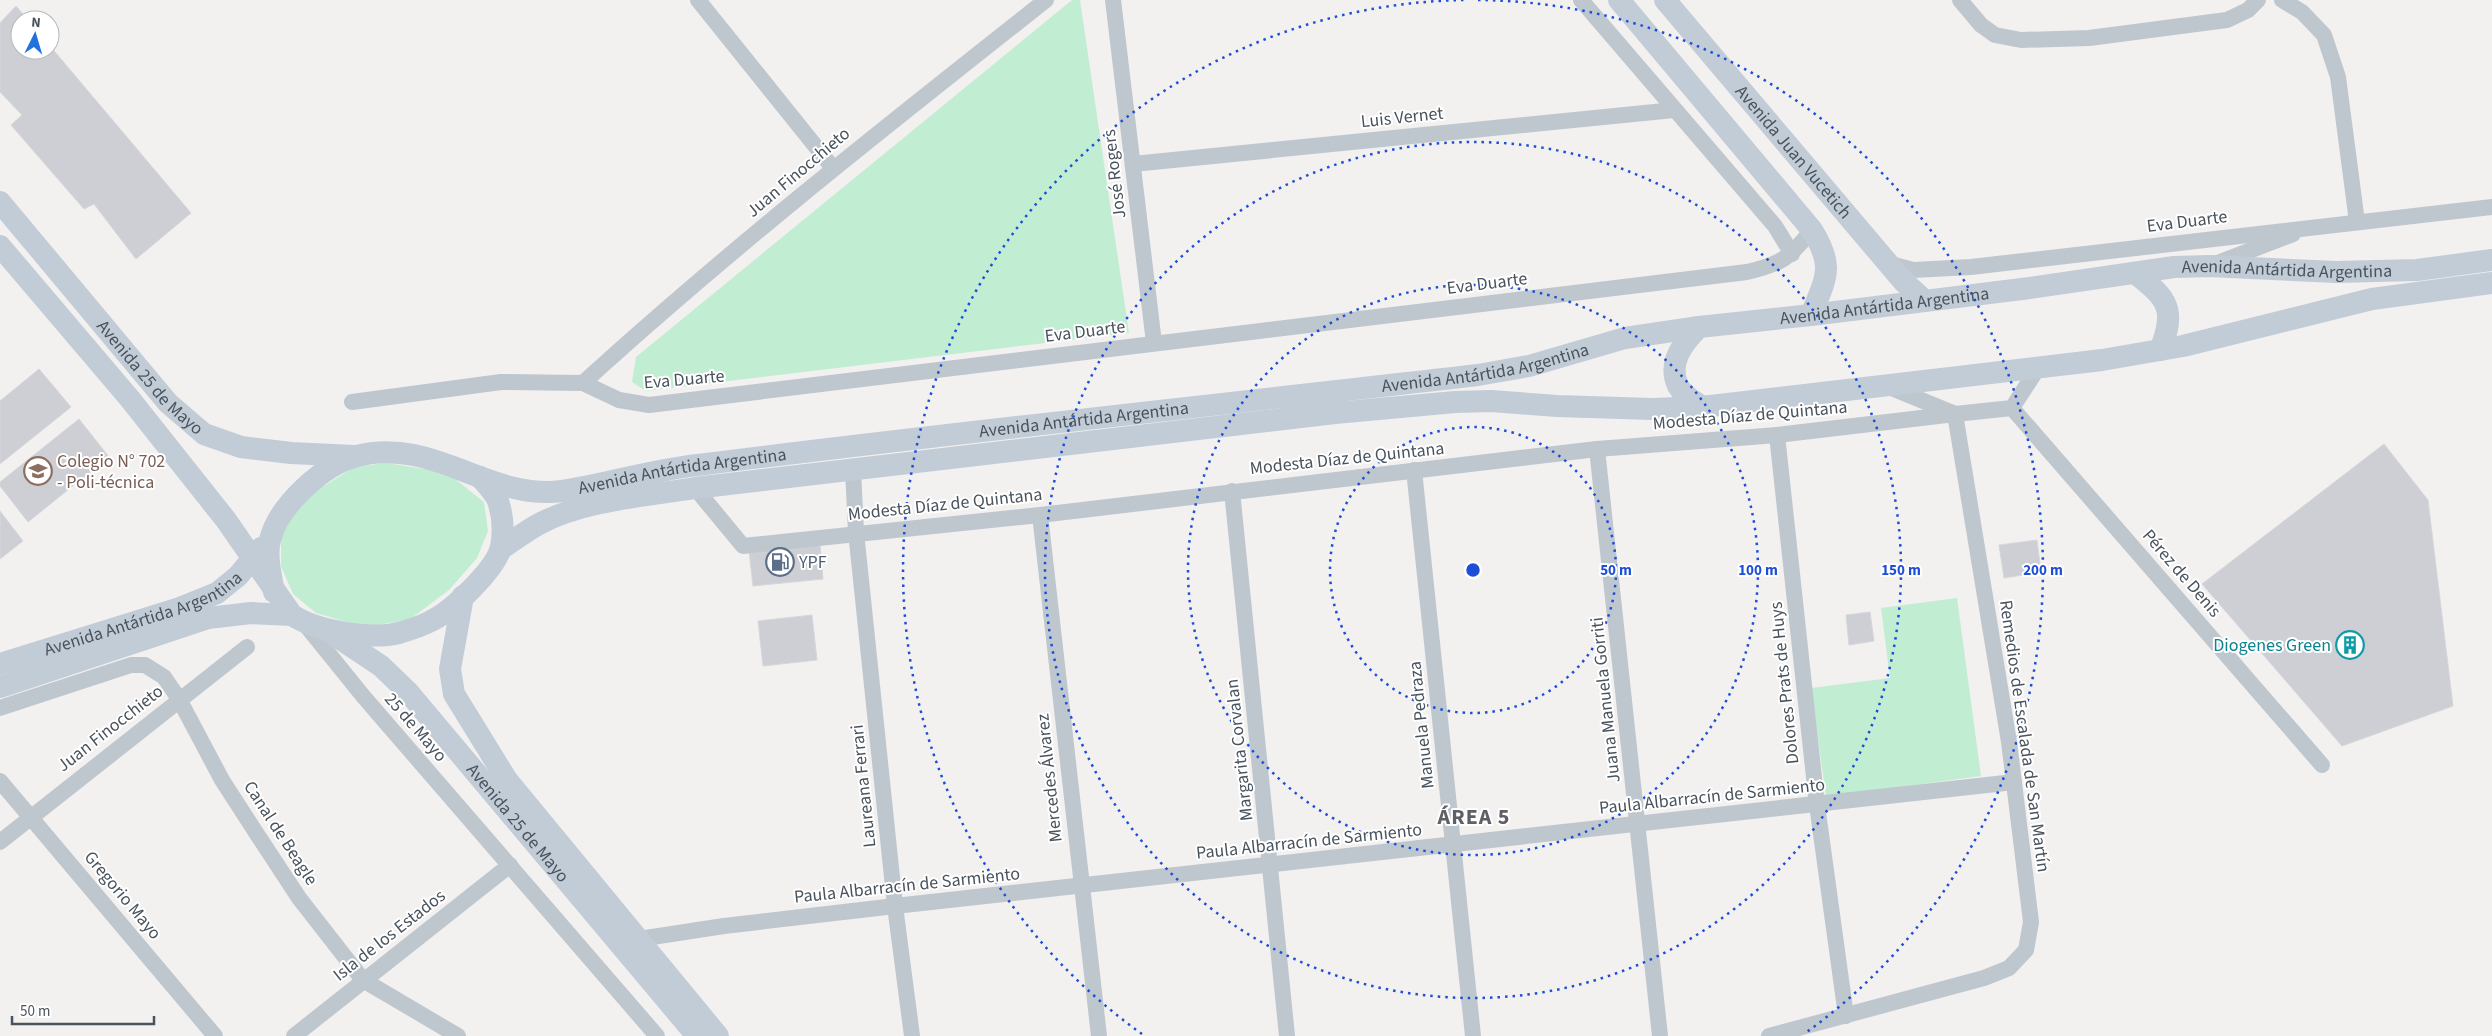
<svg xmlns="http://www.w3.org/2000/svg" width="2492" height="1036" font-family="'Source Sans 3',sans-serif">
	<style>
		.green { fill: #c1eed2 }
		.building { fill: #cdcfd4; stroke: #d5d7db }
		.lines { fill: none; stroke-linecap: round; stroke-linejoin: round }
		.street { stroke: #bfc7ce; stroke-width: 16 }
		.secondary { stroke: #c2ccd6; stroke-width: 22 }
		.ring { fill: none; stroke: #1d4ed8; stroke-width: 2.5; stroke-dasharray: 2.5 5 }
		.labels { text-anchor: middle; stroke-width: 4; stroke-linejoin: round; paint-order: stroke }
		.street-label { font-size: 18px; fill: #49535d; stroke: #fff }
		.education-label { font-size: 18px; fill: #785e54; stroke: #fff; text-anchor: start }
		.service-label { font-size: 18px; fill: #4e5e75; stroke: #fff; text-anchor: start }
		.culture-label { font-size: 18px; fill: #0d838f; stroke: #fff; text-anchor: end }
		.district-label { font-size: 22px; font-weight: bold; letter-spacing: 1px; fill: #5d6165; stroke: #fff }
		.centre { fill: #1d4ed8; stroke: #fff; stroke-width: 2.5 }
		.ring-label { font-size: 15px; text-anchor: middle; font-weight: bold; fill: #1d4ed8; stroke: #fff; stroke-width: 4; stroke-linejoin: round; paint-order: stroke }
	</style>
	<rect width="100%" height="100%" fill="#f3f0f0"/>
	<g class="green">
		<path d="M1072 0H1080L1129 333 646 391 632 382 636 357Z"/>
		<path d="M386 463 425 469 455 479 484 502 488 531 477 558 449 590 409 620 363 627 316 613 293 594 281 566V538L292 517 310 495 354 467Z"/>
		<path d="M1957 598 1981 776 1826 797 1811 688 1890 678 1881 608Z"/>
	</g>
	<g class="building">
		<path d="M16 6 28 20H20V50H50V46L191 213 136 259 94 204 84 209 11 125 22 115 0 92V23Z"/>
		<path d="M39 369 71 407 0 464V401Z"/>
		<path d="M79 419 109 457 28 522 0 486V482Z"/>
		<path d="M2384 444 2428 500 2453 706 2342 746 2202 584Z"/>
		<path d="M0 511 23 541 0 559Z"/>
		<path d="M2037 540 2041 572 2004 578 1999 545Z"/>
		<path d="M820 544 823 579 753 586 749 551Z"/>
		<path d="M1870 612 1874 641 1849 645 1846 615Z"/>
		<path d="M812 615 817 660 763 666 758 621Z"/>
	</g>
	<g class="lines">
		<g class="street">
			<path d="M698 0 833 168"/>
			<path d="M1113 0 1154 343"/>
			<path d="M1581 0 1775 226 1792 254"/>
			<path d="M1960 0 1981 25 1995 35 2021 40 2089 38 2227 20 2248 10 2258 0"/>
			<path d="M2282 0 2302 12 2324 35 2338 77 2357 222"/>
			<path d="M1133 164 1674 110"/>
			<path d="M1887 263 1913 270 1971 267 2492 207"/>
			<path d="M2215 264 2293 234"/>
			<path d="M583 383C731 248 889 124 1046 0"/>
			<path d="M1887 386 1955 414 2012 408 2038 368"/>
			<path d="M352 402 501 382 583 383 619 400 649 405 1747 272C1782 264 1789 258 1812 230"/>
			<path d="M2012 408 2322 765"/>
			<path d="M1777 435 1817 805 1846 1016"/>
			<path d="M1597 449 1660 1036"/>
			<path d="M853 470 856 532 895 906 912 1036"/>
			<path d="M1414 470 1473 1036"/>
			<path d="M695 488 743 546 1040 515 1597 449 1777 435 1955 414 2009 742 2031 922 2026 950 2009 968 1984 978 1769 1036"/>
			<path d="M1232 491 1287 1036"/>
			<path d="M1040 515 1099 1036"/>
			<path d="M304 623 363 696 657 1036"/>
			<path d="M0 708 131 665H145L164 677 179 699 222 780 253 828 299 898 363 980 458 1036"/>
			<path d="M0 781 215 1036"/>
			<path d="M0 842 247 647"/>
			<path d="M639 939 724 926 895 906 2014 782"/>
			<path d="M294 1036 510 865"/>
		</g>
		<g class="secondary">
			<path d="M1619 0 1812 230C1835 267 1826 278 1811 315"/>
			<path id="s1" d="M1665 0 1903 281 1925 301"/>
			<path id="s2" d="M0 202 168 403 204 434 241 447 291 453 354 456"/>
			<path d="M0 246 130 399 226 520 292 615C316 631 370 640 399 633 409 630 422 626 431 621 452 611 496 569 501 547 504 531 503 516 498 501 495 493 486 484 480 477"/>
			<path d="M2135 273C2167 298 2177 309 2160 350"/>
			<path d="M1699 327C1684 342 1667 362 1678 386 1683 395 1694 401 1702 407"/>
			<path d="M501 549C513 541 526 531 539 524 584 500 646 496 695 488L1335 413 1455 402 1491 401 1557 406 1653 409 1702 407 2102 360 2183 346 2372 299 2492 283"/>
			<path id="s3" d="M274 592C271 576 266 556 270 540 278 506 324 464 357 456 432 436 490 501 562 491 607 484 652 470 698 465 958 432 1218 405 1478 375L1529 366 1625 338 1699 327 1811 315 2022 289 2174 267 2209 266 2336 272 2417 270 2492 260"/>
			<path d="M463 596 450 669 454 694 507 780 718 1036"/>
			<path id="s4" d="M333 634 381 666 409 693 697 1036"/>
			<path id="s5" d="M0 664 180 608 217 593 238 576 261 548"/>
			<path d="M0 687 208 618 251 613 292 615"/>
		</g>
	</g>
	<g class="ring">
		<circle cx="1473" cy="570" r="143"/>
		<circle cx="1473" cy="570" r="285"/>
		<circle cx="1473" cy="570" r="428"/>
		<path d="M1142 1034A570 570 0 0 1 1468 0M1478 0A570 570 0 0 1 1804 1034"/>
	</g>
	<defs>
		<symbol id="school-ring" viewBox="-11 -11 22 22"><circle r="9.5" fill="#fff" stroke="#8d6e63" stroke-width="1.5"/><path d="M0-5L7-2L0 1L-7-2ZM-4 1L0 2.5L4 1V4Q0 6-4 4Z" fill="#8d6e63"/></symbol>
		<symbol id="fuel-ring" viewBox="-11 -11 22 22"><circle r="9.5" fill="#fff" stroke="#5c6f8a" stroke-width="1.5"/><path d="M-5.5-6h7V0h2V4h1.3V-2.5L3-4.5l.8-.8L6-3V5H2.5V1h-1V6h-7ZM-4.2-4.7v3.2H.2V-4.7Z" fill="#5c6f8a"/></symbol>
		<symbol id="building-ring" viewBox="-11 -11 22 22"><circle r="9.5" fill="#fff" stroke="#0f9aa8" stroke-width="1.5"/><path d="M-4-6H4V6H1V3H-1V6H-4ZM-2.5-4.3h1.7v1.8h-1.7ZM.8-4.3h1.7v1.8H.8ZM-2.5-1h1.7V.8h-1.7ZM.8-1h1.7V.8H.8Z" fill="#0f9aa8"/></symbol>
	</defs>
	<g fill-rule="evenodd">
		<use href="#school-ring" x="22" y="455" width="32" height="32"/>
		<use href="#fuel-ring" x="764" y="546" width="32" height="32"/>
		<use href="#building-ring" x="2334" y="629" width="32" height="32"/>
	</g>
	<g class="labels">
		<g class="street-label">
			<text transform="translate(1402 117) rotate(-6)" y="6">Luis Vernet</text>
			<text dy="6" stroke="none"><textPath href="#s1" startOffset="199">Avenida Juan Vucetich</textPath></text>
			<text transform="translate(798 172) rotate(-40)" y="6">Juan Finocchieto</text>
			<text transform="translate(1114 174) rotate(-97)" y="6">José Rogers</text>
			<text transform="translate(2187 221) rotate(-7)" y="6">Eva Duarte</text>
			<text dy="6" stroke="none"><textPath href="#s3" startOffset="2131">Avenida Antártida Argentina</textPath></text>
			<text transform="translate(1487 283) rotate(-7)" y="6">Eva Duarte</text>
			<text dy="6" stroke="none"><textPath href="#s3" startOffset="1726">Avenida Antártida Argentina</textPath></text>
			<text transform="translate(1085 331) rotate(-7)" y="6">Eva Duarte</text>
			<text dy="6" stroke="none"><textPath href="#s3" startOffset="1321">Avenida Antártida Argentina</textPath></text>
			<text dy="6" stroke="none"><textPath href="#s2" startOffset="231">Avenida 25 de Mayo</textPath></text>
			<text transform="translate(684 379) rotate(-5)" y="6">Eva Duarte</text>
			<text transform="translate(1750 415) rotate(-5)" y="6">Modesta Díaz de Quintana</text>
			<text dy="6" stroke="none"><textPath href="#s3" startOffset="916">Avenida Antártida Argentina</textPath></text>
			<text transform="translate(1347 458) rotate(-6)" y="6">Modesta Díaz de Quintana</text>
			<text dy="6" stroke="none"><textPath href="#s3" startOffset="511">Avenida Antártida Argentina</textPath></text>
			<text transform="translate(945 504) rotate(-6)" y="6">Modesta Díaz de Quintana</text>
			<text transform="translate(2182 573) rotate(49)" y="6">Pérez de Denis</text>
			<text dy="6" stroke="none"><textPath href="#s5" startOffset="152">Avenida Antártida Argentina</textPath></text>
			<text transform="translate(1784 683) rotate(-96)" y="6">Dolores Prats de Huys</text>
			<text transform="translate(1605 700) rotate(-96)" y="6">Juana Manuela Gorriti</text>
			<text transform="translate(1421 725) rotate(-96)" y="6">Manuela Pedraza</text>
			<text transform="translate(416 727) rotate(49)" y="6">25 de Mayo</text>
			<text transform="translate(110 728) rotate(-38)" y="6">Juan Finocchieto</text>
			<text transform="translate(2025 736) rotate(82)" y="6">Remedios de Escalada de San Martín</text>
			<text transform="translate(1239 750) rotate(-96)" y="6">Margarita Corvalan</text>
			<text transform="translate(1049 778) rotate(-96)" y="6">Mercedes Álvarez</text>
			<text transform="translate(863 786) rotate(-96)" y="6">Laureana Ferrari</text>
			<text transform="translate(1712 796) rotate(-6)" y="6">Paula Albarracín de Sarmiento</text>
			<text dy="6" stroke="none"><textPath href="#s4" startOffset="266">Avenida 25 de Mayo</textPath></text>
			<text transform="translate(281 833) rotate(57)" y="6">Canal de Beagle</text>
			<text transform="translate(1309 841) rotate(-6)" y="6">Paula Albarracín de Sarmiento</text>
			<text transform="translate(907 885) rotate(-6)" y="6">Paula Albarracín de Sarmiento</text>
			<text transform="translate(123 895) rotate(50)" y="6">Gregorio Mayo</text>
			<text transform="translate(389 935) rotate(-38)" y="6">Isla de los Estados</text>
		</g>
		<g class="education-label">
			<text x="57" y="467">Colegio N° 702<tspan x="57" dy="21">- Poli-técnica</tspan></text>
		</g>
		<g class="service-label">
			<text x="799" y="568">YPF</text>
		</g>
		<g class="culture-label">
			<text x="2331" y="651">Diogenes Green</text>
		</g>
		<g class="district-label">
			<text x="1474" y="824">ÁREA 5</text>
		</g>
	</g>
	<circle cx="1473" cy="570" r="8" class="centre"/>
	<g class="ring-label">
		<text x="1616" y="575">50 m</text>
		<text x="1758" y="575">100 m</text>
		<text x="1901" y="575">150 m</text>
		<text x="2043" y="575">200 m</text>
	</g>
	<g transform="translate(35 35) rotate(5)"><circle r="24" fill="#ffffff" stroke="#b6babe"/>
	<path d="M0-4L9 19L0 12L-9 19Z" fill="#2272db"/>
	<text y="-8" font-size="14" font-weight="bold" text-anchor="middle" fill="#49535d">N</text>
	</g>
	<path d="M12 1016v8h142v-8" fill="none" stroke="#49535d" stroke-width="2.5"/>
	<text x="20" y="1016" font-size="15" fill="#49535d" stroke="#ffffff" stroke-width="4" paint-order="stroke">50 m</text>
</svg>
